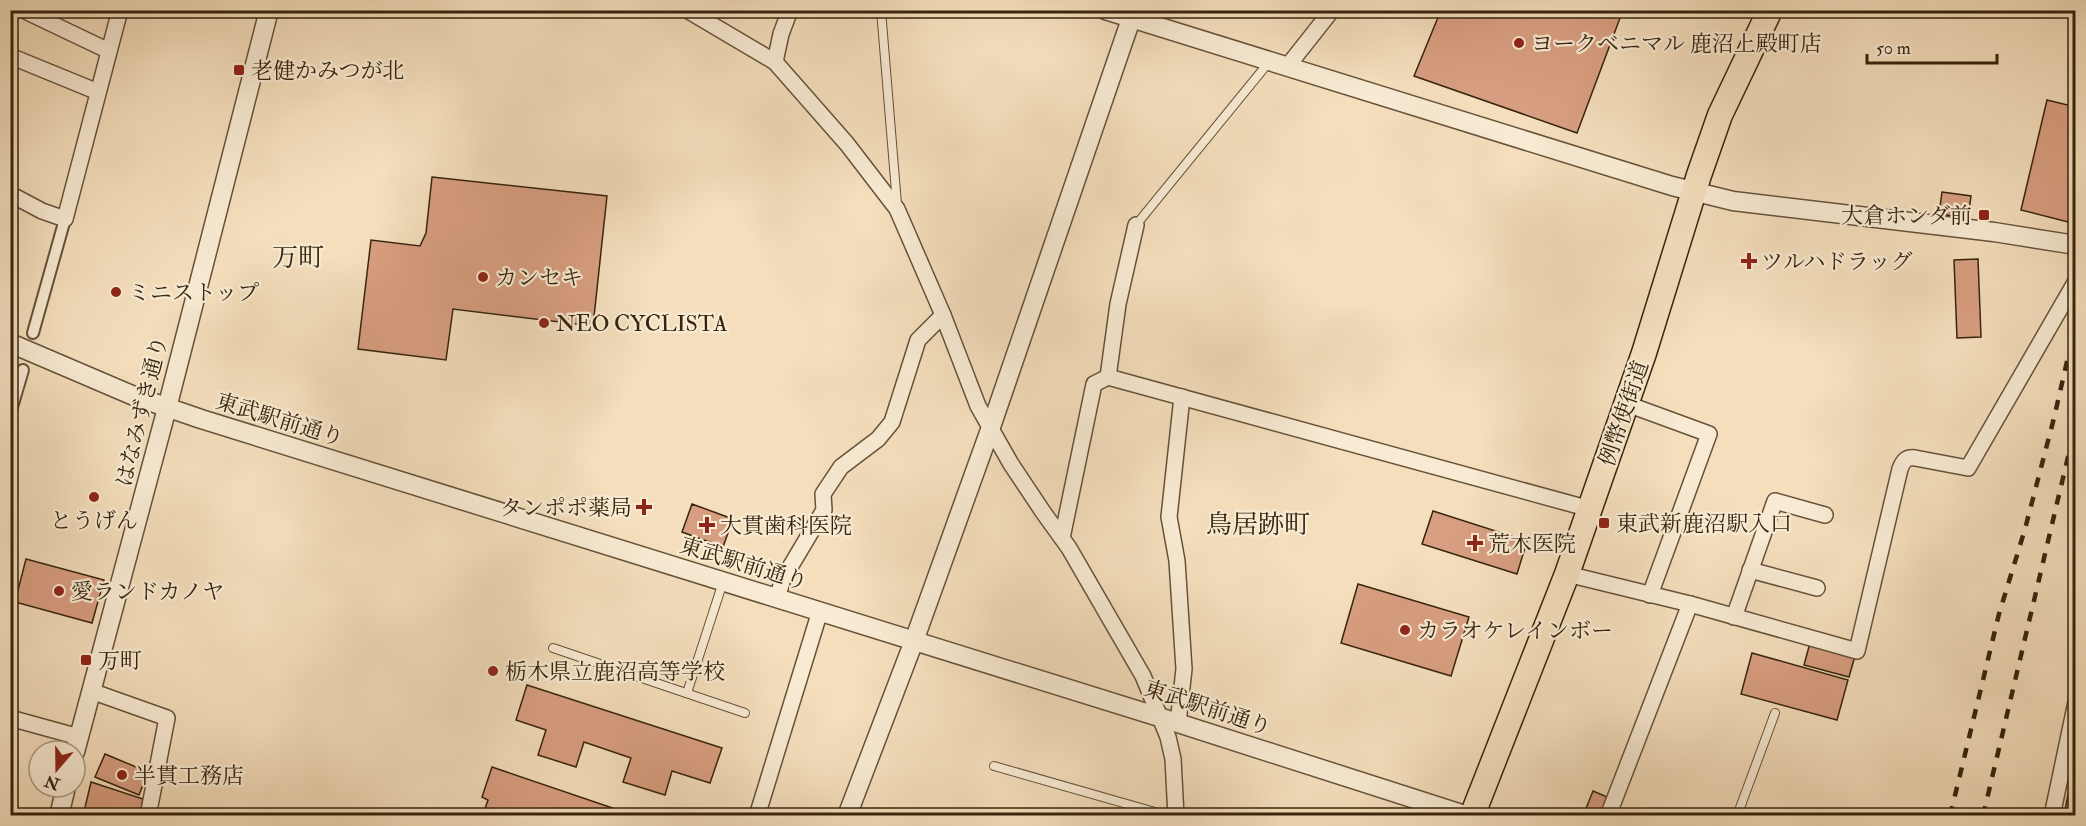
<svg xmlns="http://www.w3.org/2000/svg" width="2086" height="826" font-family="'IM FELL Double Pica','Noto Serif JP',serif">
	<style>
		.building { fill: #d89e81; stroke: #36240d; stroke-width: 1.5 }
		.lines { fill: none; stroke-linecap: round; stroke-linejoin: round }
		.service-casing { stroke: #665239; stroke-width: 10 }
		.pedestrian-casing { stroke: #665239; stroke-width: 14 }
		.minor-casing { stroke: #665239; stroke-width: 18 }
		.tertiary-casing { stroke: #665239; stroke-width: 21 }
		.trunk-casing { stroke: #36240d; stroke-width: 27 }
		.service { stroke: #f8ead3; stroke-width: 8 }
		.pedestrian { stroke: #f8ead3; stroke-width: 10 }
		.minor { stroke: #f8ead3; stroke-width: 15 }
		.tertiary { stroke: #f8ead3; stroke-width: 18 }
		.trunk { stroke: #f4debc; stroke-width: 24 }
		.rail { stroke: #36240d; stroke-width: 4.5; stroke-dasharray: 10 10; stroke-linecap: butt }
		.poi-dot { fill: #8f2418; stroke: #f8ead3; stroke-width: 2 }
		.labels { text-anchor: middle; stroke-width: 4.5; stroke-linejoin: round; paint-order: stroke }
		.poi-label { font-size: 22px; fill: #36240d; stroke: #f8ead3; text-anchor: start }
		.street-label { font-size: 22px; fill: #36240d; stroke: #f8ead3 }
		.quarter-label { font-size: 26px; fill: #36240d; stroke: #f8ead3 }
	</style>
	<rect width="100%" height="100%" fill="#f4debc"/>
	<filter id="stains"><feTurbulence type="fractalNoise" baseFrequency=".00333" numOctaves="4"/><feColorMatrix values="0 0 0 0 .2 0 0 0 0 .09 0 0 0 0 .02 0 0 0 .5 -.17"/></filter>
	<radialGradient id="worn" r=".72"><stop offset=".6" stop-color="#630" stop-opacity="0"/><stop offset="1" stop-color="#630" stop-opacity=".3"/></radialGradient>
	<g class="building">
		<path d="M1441 10H1623L1577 133 1414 76Z"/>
		<path d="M2047 100 2076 107V224L2021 210Z"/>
		<path d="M432 177 607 196 593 326 453 309 446 360 358 349 371 240 420 246 426 233Z"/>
		<path d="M1942 192 1971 196 1968 218 1939 214Z"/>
		<path d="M1978 259 1981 337 1957 338 1954 260Z"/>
		<path d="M692 504 733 519 723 547 682 532Z"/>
		<path d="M1433 511 1527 541 1517 574 1422 544Z"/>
		<path d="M26 559 104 580 92 623 15 602Z"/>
		<path d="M1358 584 1469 617 1451 676 1341 643Z"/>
		<path d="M1810 643 1855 656 1849 677 1804 665Z"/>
		<path d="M1752 653 1848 680 1837 720 1741 694Z"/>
		<path d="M527 685 722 748 710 783 672 771 665 795 623 782 631 758 584 742 576 767 538 755 546 730 516 720Z"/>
		<path d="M105 754 148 772 139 795 95 777Z"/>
		<path d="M492 767 636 816 483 814 488 800 482 797Z"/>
		<path d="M91 782 143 799 140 816H83Z"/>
		<path d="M1593 791 1607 797 1600 816H1583Z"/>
		<path d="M2068 794 2076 796V816H2064Z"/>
	</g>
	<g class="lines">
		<defs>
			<g id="service">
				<path d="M881 10 897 204"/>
				<path d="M1136 225 1269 62"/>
				<path d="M553 648 745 713"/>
				<path d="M687 693 723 582"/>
				<path d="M994 766 1169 816"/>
				<path d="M1737 816 1775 713"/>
			</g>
			<g id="pedestrian">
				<path d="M33 333 65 219"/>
				<path d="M10 414 23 370"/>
			</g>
			<g id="minor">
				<path d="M23 10 109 51"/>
				<path d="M687 10 775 62"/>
				<path d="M790 10 781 34 775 62 847 144 897 209 943 315 978 406 1011 464 1043 512 1069 548 1143 676 1168 737 1173 759 1176 816"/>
				<path d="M10 56 98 92"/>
				<path d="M1287 67 1332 10"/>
				<path d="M10 194 42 211 65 219 120 10"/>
				<path d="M1108 377 1590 509"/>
				<path d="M1627 404 1709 434 1650 595"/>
				<path d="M1062 538 1094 384 1108 377 1118 304 1136 225"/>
				<path d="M1750 570 1817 588"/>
				<path d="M1567 574 1690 604 1857 651 1900 469C1903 461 1906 457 1915 458L1968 468 2076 281"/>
				<path d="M777 598 783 579 824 510 823 494 841 467 878 439 892 422 918 340 943 315"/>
				<path d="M1734 617 1775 501 1825 515"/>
				<path d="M91 691 167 718 148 816"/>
				<path d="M10 718 79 737"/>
				<path d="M1178 723 1184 669 1177 561 1169 517 1182 397"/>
				<path d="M757 816 820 611"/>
				<path d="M1608 816 1690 604"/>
				<path d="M2052 816 2076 702"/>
			</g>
			<g id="tertiary">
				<path d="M1105 10 1672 186 1733 201 1994 232 2076 245"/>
				<path d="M10 343 134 396 201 419 1159 717 1468 816"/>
				<path d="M75 752 167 408 269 10"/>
				<path d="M59 816 66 787"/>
				<path d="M847 816 914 641 991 427 1131 19"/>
			</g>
			<path id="trunk" d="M1472 816 1567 574 1644 353 1699 175 1720 115 1770 10"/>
		</defs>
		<use href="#service" class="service-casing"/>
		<use href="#pedestrian" class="pedestrian-casing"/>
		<use href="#minor" class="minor-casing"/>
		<use href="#tertiary" class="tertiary-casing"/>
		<use href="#trunk" class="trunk-casing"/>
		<use href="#service" class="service"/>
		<use href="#pedestrian" class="pedestrian"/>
		<use href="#minor" class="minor"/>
		<use href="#tertiary" class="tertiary"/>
		<use href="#trunk" class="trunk"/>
		<g class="rail">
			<path d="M1950 816 1999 614 2025 529 2054 418 2068 357 2076 336"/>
			<path d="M1983 816 2076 423"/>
		</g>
	</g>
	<g class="poi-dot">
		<circle cx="1519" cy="43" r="6"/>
		<rect x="233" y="64" width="12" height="12" rx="3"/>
		<rect x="1978" y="209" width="12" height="12" rx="3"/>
		<path d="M1746 252h6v6h6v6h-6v6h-6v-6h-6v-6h6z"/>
		<circle cx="483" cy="277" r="6"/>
		<circle cx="116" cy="292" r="6"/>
		<circle cx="544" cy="323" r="6"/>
		<circle cx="94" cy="497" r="6"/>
		<path d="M641 498h6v6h6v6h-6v6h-6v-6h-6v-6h6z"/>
		<rect x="1598" y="517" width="12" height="12" rx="3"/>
		<path d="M704 516h6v6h6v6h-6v6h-6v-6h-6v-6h6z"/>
		<path d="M1472 534h6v6h6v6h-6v6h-6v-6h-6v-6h6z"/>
		<circle cx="59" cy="591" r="6"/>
		<circle cx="1405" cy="630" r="6"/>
		<rect x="80" y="654" width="12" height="12" rx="3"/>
		<circle cx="493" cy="671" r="6"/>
		<circle cx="122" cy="775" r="6"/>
	</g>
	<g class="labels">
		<g class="poi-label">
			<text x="1531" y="51">ヨークベニマル 鹿沼上殿町店</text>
			<text x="251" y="78">老健かみつが北</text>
			<text x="1972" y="223" text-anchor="end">大倉ホンダ前</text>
			<text x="1761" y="269">ツルハドラッグ</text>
			<text x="495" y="285">カンセキ</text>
			<text x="128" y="300">ミニストップ</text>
			<text x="556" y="331">NEO CYCLISTA</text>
			<text x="632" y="515" text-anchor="end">タンポポ薬局</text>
			<text x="94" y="528" text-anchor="middle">とうげん</text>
			<text x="1616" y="531">東武新鹿沼駅入口</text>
			<text x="720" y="533">大貫歯科医院</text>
			<text x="1488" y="551">荒木医院</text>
			<text x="71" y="599">愛ランドカノヤ</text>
			<text x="1417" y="638">カラオケレインボー</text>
			<text x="98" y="668">万町</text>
			<text x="505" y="679">栃木県立鹿沼高等学校</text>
			<text x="134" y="783">半貫工務店</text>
		</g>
		<g class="street-label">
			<text transform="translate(141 411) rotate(-76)" y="8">はなみずき通り</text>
			<text transform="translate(1623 413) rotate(-71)" y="8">例幣使街道</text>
			<text transform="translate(280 419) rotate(17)" y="8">東武駅前通り</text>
			<text transform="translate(744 563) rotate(17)" y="8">東武駅前通り</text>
			<text transform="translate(1208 707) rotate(18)" y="8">東武駅前通り</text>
		</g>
		<g class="quarter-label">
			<text x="298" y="266">万町</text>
			<text x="1258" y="533">鳥居跡町</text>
		</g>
	</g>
	<rect width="2086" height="826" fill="none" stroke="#f4debc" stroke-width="36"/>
	<rect x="12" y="12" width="2062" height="802" fill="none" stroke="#36240d" stroke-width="3"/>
	<rect x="18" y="18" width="2050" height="790" fill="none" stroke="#36240d" stroke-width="1.5"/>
	<g transform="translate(57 769) rotate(200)"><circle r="28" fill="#f8ead3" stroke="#aa9b84" stroke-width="1.5"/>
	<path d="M0-4.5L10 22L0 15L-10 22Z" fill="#8f2418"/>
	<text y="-9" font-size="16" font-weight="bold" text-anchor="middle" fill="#36240d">N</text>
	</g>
	<path d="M1867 54v9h130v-9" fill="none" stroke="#36240d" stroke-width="3"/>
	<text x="1876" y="54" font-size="18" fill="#36240d" stroke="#f8ead3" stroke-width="4.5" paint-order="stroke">50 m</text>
	<rect width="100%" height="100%" filter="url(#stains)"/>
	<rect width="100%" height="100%" fill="url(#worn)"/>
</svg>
